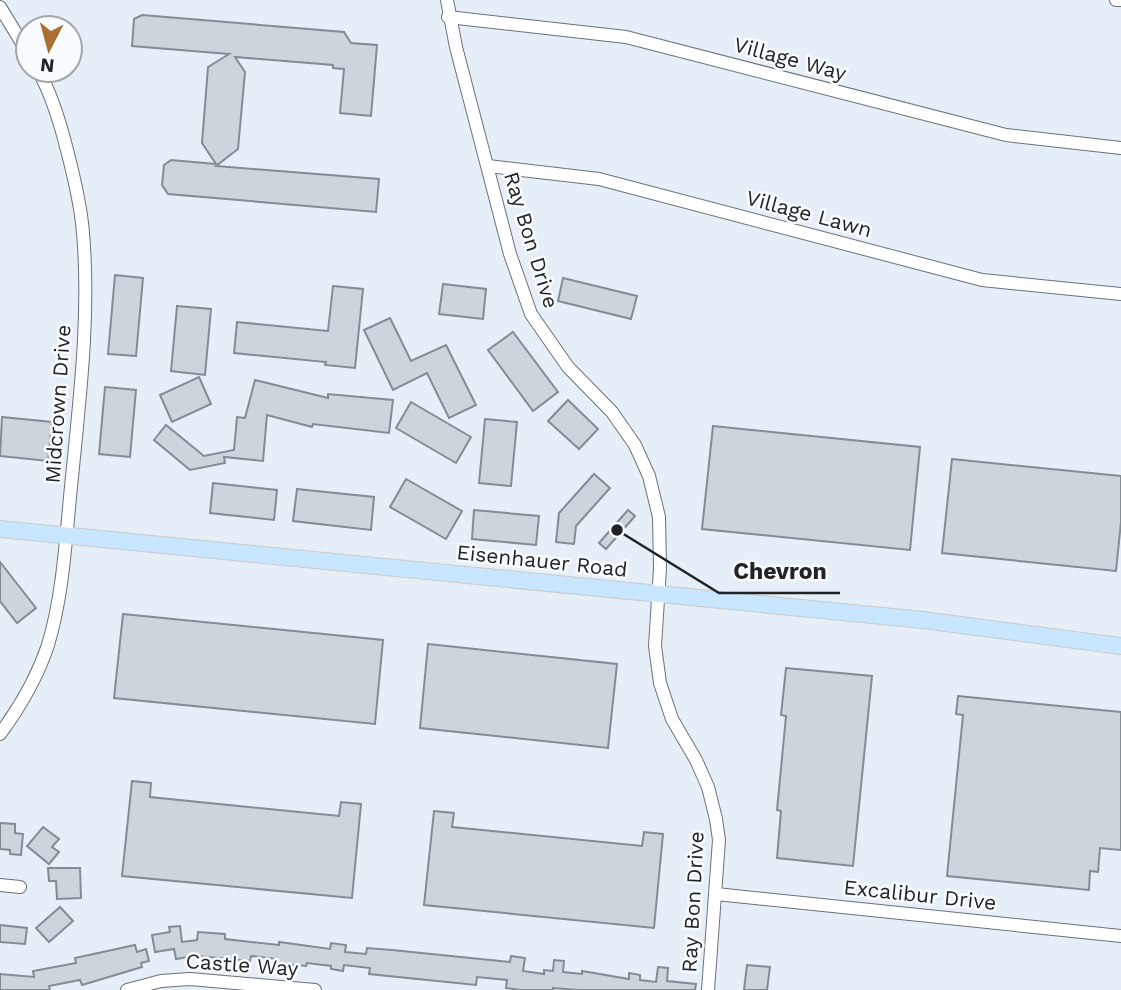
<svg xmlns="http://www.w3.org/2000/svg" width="1121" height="990" font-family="'Work Sans',sans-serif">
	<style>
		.building { fill: #ccd5dc; stroke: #848c93; stroke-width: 2 }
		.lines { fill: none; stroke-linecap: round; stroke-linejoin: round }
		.minor-casing { stroke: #6a7279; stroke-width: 14 }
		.major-casing { stroke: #cacacb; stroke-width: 18 }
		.minor { stroke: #fff; stroke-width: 12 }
		.major { stroke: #c8e6fe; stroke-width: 16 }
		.labels { text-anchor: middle; stroke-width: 5; stroke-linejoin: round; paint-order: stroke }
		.street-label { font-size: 21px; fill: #212427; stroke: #f8fcff }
		.leader { fill: none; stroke: #212427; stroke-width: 2.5 }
		.callout-dot { fill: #212427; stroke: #f8fcff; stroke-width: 2.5 }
		.callout-label { font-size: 23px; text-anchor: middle; font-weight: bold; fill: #212427; stroke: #f8fcff; stroke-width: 5; stroke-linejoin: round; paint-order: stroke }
	</style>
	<rect width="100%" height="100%" fill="#e6eff7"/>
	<g class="building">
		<path d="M142 15 344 32 351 43 377 45 371 116 340 113 344 69 333 68V65L235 57 245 72 238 149 216 166 379 179 376 212 168 194 162 185 164 165 171 160 216 164 202 143 208 67 229 54 132 46 134 19Z"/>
		<path d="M115 275 143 278 136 356 108 354Z"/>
		<path d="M563 278 637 296 631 319 558 301Z"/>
		<path d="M443 284 486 289 483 319 439 314Z"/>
		<path d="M333 286 363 289 355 368 325 365 326 362 234 353 237 322 328 331Z"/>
		<path d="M177 306 211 309 205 375 171 371Z"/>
		<path d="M390 318 411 361 446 345 476 405 449 418 427 373 393 390 364 330Z"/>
		<path d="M513 332 558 392 533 411 488 350Z"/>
		<path d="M199 377 211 404 172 422 160 395Z"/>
		<path d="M255 380 328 398V394L393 400 389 433 313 424 312 427 267 415 263 461 224 457 225 463 190 470 154 440 166 425 204 456 234 450 237 417 245 418Z"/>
		<path d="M105 387 136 390 130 457 99 454Z"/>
		<path d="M568 400 598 429 579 449 548 421Z"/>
		<path d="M411 402 471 437 456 463 396 428Z"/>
		<path d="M2 417 52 422 48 461 0 456Z"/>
		<path d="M485 419 517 422 511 486 479 483Z"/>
		<path d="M713 426 920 447 910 550 702 529Z"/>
		<path d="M952 459 1121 476V522L1116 571 942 553Z"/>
		<path d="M594 474 610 488 576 526 574 544 556 542 559 513Z"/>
		<path d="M406 479 462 511 446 539 390 507Z"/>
		<path d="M213 483 277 490 274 520 210 513Z"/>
		<path d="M297 489 374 497 371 530 293 521Z"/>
		<path d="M474 510 539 516 536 545 472 539Z"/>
		<path d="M628 510 635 516 606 549 599 543Z"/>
		<path d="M0 562 36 608 17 623 0 601Z"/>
		<path d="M123 614 383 640 375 724 114 698Z"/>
		<path d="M428 644 617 664 608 748 420 728Z"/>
		<path d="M786 668 872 676 853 866 777 858 781 811 777 810 786 716 781 715Z"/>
		<path d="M958 696 1121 712V850L1100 848 1098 872 1090 871 1089 890 947 876 963 715 956 714Z"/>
		<path d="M132 781 151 783 150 797 339 816 341 802 361 804 352 898 122 876Z"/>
		<path d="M434 811 454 813 452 827 642 846 644 832 663 834 654 928 424 905Z"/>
		<path d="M0 823 15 824V833L23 834 21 855 10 854V850L0 849Z"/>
		<path d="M43 827 59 839 52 847 59 852 49 864 27 846Z"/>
		<path d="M48 868H80L81 898 57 899 56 881H49Z"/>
		<path d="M60 907 73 921 49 942 36 928Z"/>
		<path d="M0 925 27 928 25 944 0 942Z"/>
		<path d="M180 926 182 942 197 940 198 932 225 934V939L279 945V942L330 949 331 943 346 945 345 952 366 954 367 948 392 950 510 962 511 956 525 958 523 971 544 974V970L553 971 554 960 564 961 563 972 582 974V971L629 979V973L640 975V980L656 982 658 967 668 968 667 981 696 984 695 990H578L553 988V990H520L506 988 507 980 477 977 476 985 369 974 370 968 344 965 343 971 331 969V966L307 963 306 966 276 963 277 959 251 956 250 961 188 955V957L176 959 174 949 155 952 152 935 170 932 169 927Z"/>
		<path d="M135 945 137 952 146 949 149 961 141 963 142 967 82 985 80 980 49 986 50 990H0V974L34 977 33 971 76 963 75 958Z"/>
		<path d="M747 965 770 967 767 990H744Z"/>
	</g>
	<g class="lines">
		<defs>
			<g id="minor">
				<path d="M447 0 456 47 510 254 531 314 568 367 612 412 635 445 649 476 659 517 660 568 655 646 660 683 672 719 696 760 708 787 716 819 719 840 708 990"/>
				<path d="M1116 0H1121"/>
				<path d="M0 7 28 53"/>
				<path d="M448 17 626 37 1006 135 1121 148"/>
				<path d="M488 166 599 179 982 280 1121 294"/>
				<path d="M0 734C20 707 37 678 48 645 64 592 66 533 72 477 80 396 90 314 83 233 81 205 74 177 67 150 60 122 52 95 38 70"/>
				<path d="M0 885 20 887"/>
				<path d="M716 894 1121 936"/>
				<path d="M127 990 161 981 190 979 315 990"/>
			</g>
			<path id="major" d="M0 529 923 620 1121 646"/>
		</defs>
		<use href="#minor" class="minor-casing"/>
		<use href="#major" class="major-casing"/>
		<use href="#minor" class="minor"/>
		<use href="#major" class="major"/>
	</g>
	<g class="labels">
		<g class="street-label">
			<text transform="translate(790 59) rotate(15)" y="7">Village Way</text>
			<text transform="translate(809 214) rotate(15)" y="7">Village Lawn</text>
			<text transform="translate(531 240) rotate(73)" y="7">Ray Bon Drive</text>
			<text transform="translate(58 404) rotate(-86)" y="7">Midcrown Drive</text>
			<text transform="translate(542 561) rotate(6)" y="7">Eisenhauer Road</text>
			<text transform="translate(920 895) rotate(6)" y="7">Excalibur Drive</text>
			<text transform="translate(693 902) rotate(-87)" y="7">Ray Bon Drive</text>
			<text transform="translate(242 965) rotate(4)" y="7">Castle Way</text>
		</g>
	</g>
	<path class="leader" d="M617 530L719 593H840"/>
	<circle class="callout-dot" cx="617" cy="530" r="7"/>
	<g class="callout-label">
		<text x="780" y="579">Chevron</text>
	</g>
	<g transform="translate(49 49) rotate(186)"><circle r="33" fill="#f8fcff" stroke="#a2a6a9" stroke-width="2"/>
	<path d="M0-5L12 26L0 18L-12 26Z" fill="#ab6f32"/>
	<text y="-10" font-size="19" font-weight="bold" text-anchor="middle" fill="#212427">N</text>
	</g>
</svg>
